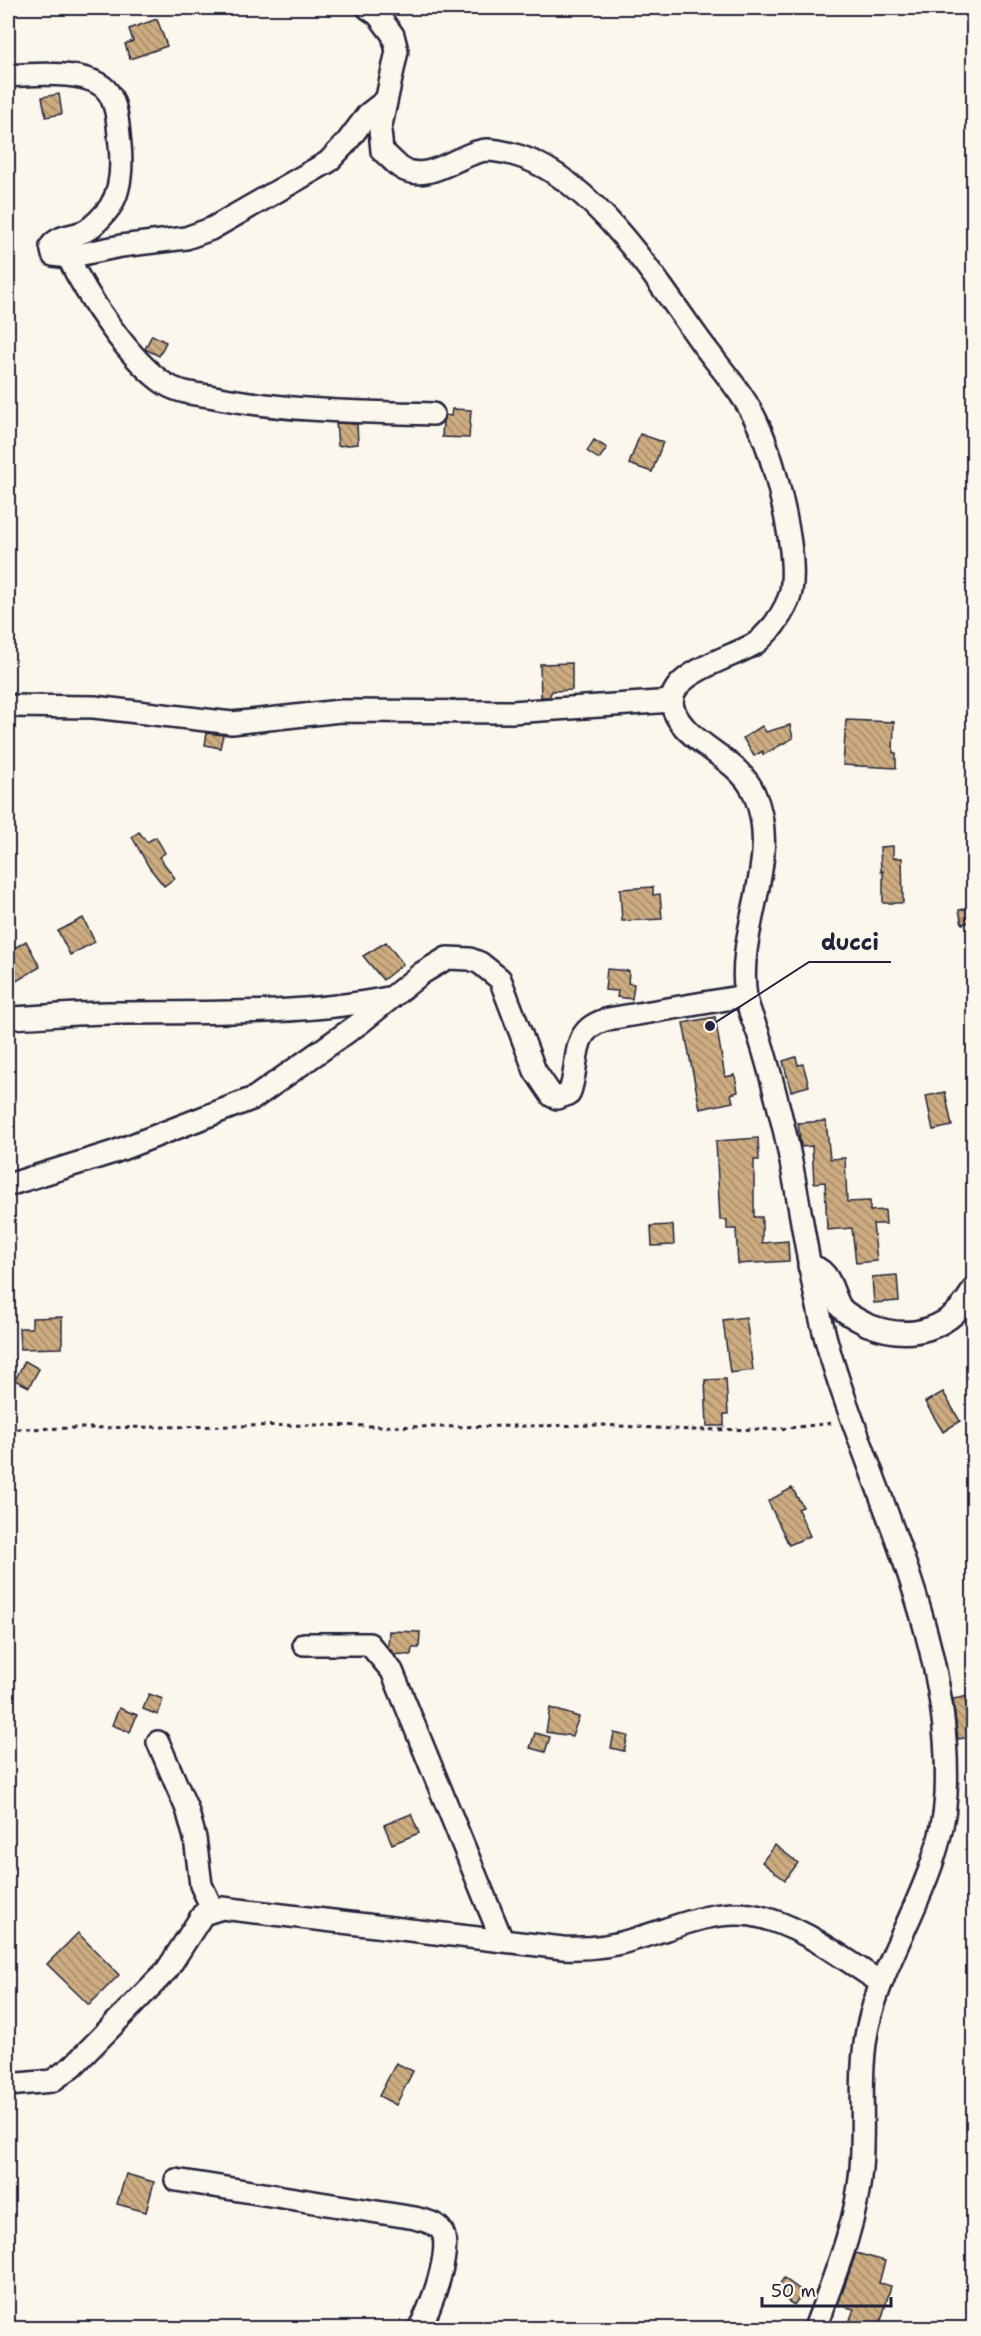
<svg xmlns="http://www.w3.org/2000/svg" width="981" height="2336" font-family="'Shantell Sans',sans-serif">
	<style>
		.building { fill: url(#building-back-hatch); stroke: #22223b; stroke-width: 1.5 }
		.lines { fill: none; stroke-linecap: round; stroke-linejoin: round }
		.minor-casing { stroke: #22223b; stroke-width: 26 }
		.path { stroke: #22223b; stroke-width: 3; stroke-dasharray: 4.5 4.5; stroke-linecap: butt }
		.minor { stroke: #fbf7ec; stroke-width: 21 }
		.leader { fill: none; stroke: #22223b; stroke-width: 2 }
		.callout-dot { fill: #22223b; stroke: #fbf7ec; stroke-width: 2 }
		.callout-label { font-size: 22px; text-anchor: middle; font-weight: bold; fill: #22223b; stroke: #fbf7ec; stroke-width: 4.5; stroke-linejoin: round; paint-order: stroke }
	</style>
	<defs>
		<pattern id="building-back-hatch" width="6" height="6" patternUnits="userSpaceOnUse" patternTransform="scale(1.5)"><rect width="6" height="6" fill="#ccac80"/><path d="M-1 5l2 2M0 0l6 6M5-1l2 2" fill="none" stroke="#a58c6a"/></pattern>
	</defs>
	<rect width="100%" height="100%" fill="#fbf7ec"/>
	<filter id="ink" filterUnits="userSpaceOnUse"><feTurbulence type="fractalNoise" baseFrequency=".0167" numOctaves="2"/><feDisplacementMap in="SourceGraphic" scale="12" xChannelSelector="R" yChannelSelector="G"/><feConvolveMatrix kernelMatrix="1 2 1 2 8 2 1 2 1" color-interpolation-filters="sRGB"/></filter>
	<g filter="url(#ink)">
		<g class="building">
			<path d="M157 19 167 46 130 59 125 44 133 41 129 29Z"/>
			<path d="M59 94 62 114 46 117 42 97Z"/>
			<path d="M152 335 166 342 159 356 145 349Z"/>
			<path d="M452 409 471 410 469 438 442 437 443 421 445 415 451 416Z"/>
			<path d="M336 423 357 424 358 444 338 446Z"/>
			<path d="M640 434 663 442 652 472 629 464Z"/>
			<path d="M594 440 607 448 599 459 587 451Z"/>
			<path d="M572 663V690L552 691 549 697H541L540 664Z"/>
			<path d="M846 720 894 722 893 753H896V768L843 765Z"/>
			<path d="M790 725 793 738 763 755V751L754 756 743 738 762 726 766 732Z"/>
			<path d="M207 733 223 735 220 748 205 745Z"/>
			<path d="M139 832 147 842 156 837 165 853 159 857 175 878 164 886 149 867 132 837Z"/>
			<path d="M893 846V858H902L903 903H883V871L881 872 880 847Z"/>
			<path d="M653 887V895L660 894 662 919 622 921 620 889Z"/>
			<path d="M974 907V921L962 924 959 910Z"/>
			<path d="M83 918 95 942 70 955 58 931Z"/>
			<path d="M26 941 40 967 8 986V952Z"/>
			<path d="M386 942 403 964 383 980 363 956Z"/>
			<path d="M607 969 629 971 628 983 634 984 632 999 617 997 618 991 605 990Z"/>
			<path d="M715 1017 725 1077 735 1075 738 1092 731 1094 733 1102 700 1109 683 1023Z"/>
			<path d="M796 1057 798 1065 803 1064 809 1086 791 1091 783 1061Z"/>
			<path d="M945 1092 952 1126 933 1130 926 1096Z"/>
			<path d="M826 1121 830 1159 845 1158 847 1202 870 1201V1211L885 1210 886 1224H873L877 1261 856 1263 852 1228 827 1230 825 1182 814 1183 812 1146 801 1147 798 1123Z"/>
			<path d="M758 1138 759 1160H754V1217H762V1243L788 1241 789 1261 738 1264 736 1229H727V1220H720L716 1141Z"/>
			<path d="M673 1225 674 1245 652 1246 651 1226Z"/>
			<path d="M897 1275 899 1301 874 1303 872 1277Z"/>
			<path d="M62 1317V1348L20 1349 19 1328H32V1318Z"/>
			<path d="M746 1317 753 1370 730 1373 723 1320Z"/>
			<path d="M25 1361 39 1369 29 1387 15 1380Z"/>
			<path d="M726 1379 728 1414H724V1426H707L705 1380Z"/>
			<path d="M943 1392 960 1421 943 1432 925 1402Z"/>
			<path d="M792 1488 803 1507 798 1509 810 1536 789 1545 768 1501Z"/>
			<path d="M389 1631 420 1632 419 1648H412L411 1655 394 1654 388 1647Z"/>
			<path d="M149 1694 163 1699 158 1715 143 1709Z"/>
			<path d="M974 1695V1737L958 1739 953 1699Z"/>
			<path d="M119 1708 137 1715 130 1732 112 1725Z"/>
			<path d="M550 1708 579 1717 572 1736 546 1732Z"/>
			<path d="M535 1733 550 1737 545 1752 530 1748Z"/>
			<path d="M614 1733 628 1736 624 1751 611 1748Z"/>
			<path d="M411 1814 419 1833 392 1844 384 1825Z"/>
			<path d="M775 1845 798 1863 785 1880 762 1862Z"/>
			<path d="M78 1933 119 1975 89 2005 47 1964Z"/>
			<path d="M396 2063 413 2071 396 2105 379 2096Z"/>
			<path d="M126 2174 154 2182 146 2212 117 2204Z"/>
			<path d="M856 2253 885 2261 879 2283 891 2286 879 2328H847L854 2309 838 2305Z"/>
			<path d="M784 2278 803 2292 794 2305 774 2292Z"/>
		</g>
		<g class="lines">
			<defs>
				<g id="minor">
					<path d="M368 8 378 15 393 35 397 51 380 130 382 151C384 152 400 168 401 168 429 185 460 152 487 150 495 150 504 152 512 154 591 174 656 280 701 342 721 369 746 396 759 427 775 462 798 553 791 591 789 602 781 615 774 625 772 627 759 642 756 643 736 657 659 674 674 711 687 744 739 758 754 793 783 859 735 929 746 997 748 1009 754 1022 758 1033 769 1066 777 1100 785 1133 803 1213 810 1295 836 1373 881 1511 953 1646 946 1795 942 1878 886 1947 868 2026 858 2073 865 2120 861 2168 857 2223 834 2277 815 2328"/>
					<path d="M8 76C32 74 92 69 108 92 118 106 118 128 120 145 122 165 121 190 110 207 104 215 96 224 87 230 75 237 60 234 51 246L53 255 68 257 121 246 186 238 211 229 328 162 347 142 368 114 386 100"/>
					<path d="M68 257C87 296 129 360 165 384 178 392 194 394 209 396 283 411 358 412 433 414"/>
					<path d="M8 706 94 707 232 723 340 711 512 712 672 701"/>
					<path d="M8 1018C41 1017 75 1013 109 1013 202 1012 295 1016 388 998"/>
					<path d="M8 1185 114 1152 254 1098 360 1023 422 973 447 958 470 959 480 963 500 979 535 1071 552 1096 557 1098 569 1094C582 1062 566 1026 614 1018L745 996"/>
					<path d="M809 1266C831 1268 831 1293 841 1308 847 1315 860 1321 868 1325 911 1342 952 1330 974 1288"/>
					<path d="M304 1644H369L392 1671 502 1940"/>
					<path d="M158 1742 187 1809 195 1838 201 1885 213 1910"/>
					<path d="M8 2085 52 2081 73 2066 167 1970 203 1914 222 1908 563 1948C588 1949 611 1947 635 1939 671 1929 713 1909 751 1915 798 1923 841 1957 880 1982"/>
					<path d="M176 2180 415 2218C424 2221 435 2222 441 2230 454 2246 430 2312 419 2328"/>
				</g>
			</defs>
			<use href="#minor" class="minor-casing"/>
			<path class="path" d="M8 1429 312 1425 436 1427 603 1425 693 1430 780 1429 833 1423"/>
			<use href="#minor" class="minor"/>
		</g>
	</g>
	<path class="leader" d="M710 1026L809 962H891"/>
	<circle class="callout-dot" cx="710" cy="1026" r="6"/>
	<g class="callout-label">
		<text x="850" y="950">ducci</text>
	</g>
	<rect width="981" height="2336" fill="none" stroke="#fbf7ec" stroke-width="30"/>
	<rect x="15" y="15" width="951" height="2306" fill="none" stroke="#22223b" stroke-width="2" filter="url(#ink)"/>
	<path d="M762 2297v9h129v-9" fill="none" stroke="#22223b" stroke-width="3"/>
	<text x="771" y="2297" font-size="18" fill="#22223b" stroke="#fbf7ec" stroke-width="4.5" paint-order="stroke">50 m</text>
</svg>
